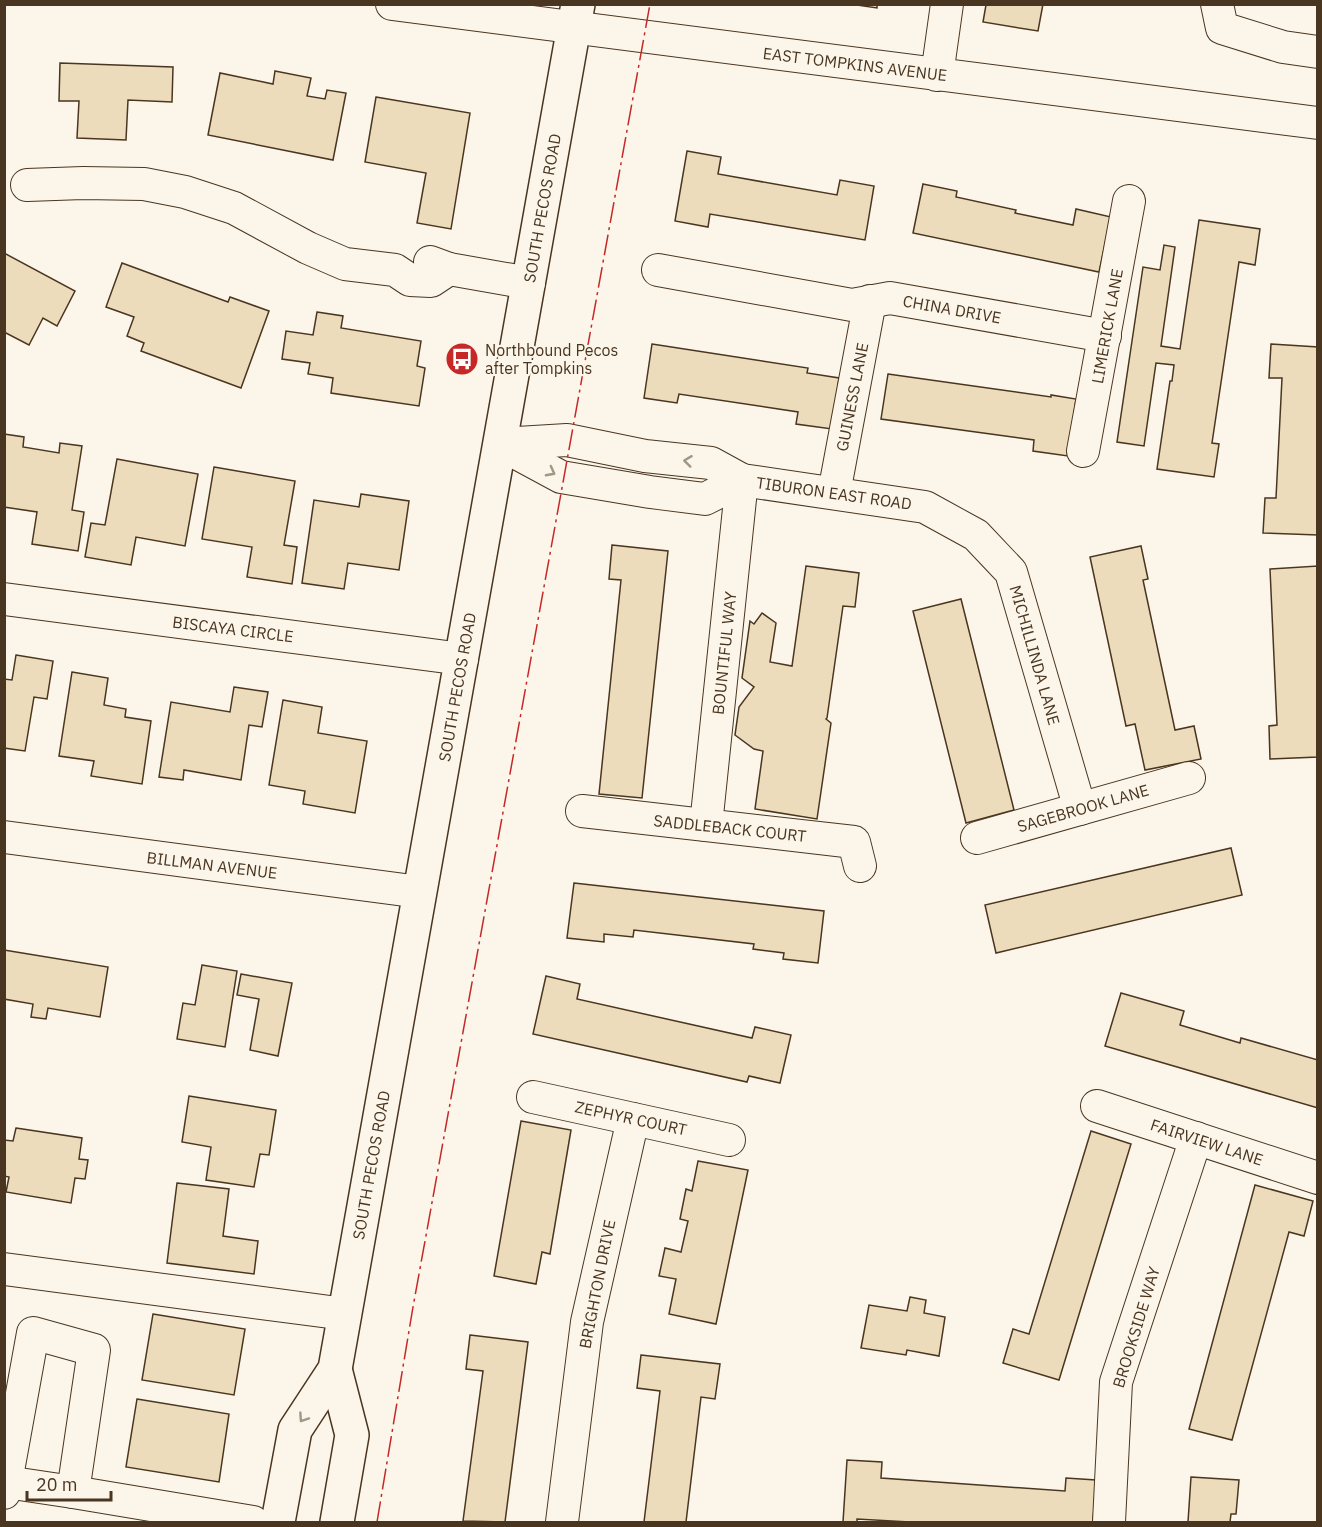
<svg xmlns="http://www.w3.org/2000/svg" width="1322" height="1527" font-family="'IBM Plex Sans',sans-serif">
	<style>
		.building { fill: #ecdcbc; stroke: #4a3520; stroke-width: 1.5 }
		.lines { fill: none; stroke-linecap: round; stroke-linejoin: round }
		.minor-casing { stroke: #4a3520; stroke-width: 34 }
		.major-casing { stroke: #4a3520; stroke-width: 36 }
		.minor { stroke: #fbf6e9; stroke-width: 32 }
		.major { stroke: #fbf6e9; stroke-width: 33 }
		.power { stroke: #c62828; stroke-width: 1.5; stroke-dasharray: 21 4.5 3 4.5; stroke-linecap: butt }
		.oneway { stroke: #a29684 }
		.labels { text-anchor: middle; stroke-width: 4.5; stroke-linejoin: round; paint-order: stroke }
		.street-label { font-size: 16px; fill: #4a3520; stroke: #fbf6e9 }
		.poi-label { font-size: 16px; fill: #4a3520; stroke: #fbf6e9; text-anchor: start }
	</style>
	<rect width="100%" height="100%" fill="#fbf6e9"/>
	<g class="building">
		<path d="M850 4H877V8Z"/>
		<path d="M1043 4 1038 31 983 22 986 5H981Z"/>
		<path d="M60 63 173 67 172 102 128 100 126 140 77 138 79 101H59Z"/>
		<path d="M275 71 311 78 307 96 325 99 327 90 346 93 333 160 208 135 220 73 273 84Z"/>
		<path d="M376 97 470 113 451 229 417 223 426 173 365 162Z"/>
		<path d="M687 151 721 157 718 174 837 195 840 180 874 186 865 240 710 214 708 227 675 221Z"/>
		<path d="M923 184 957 191 956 197 1016 210 1015 213 1073 225 1076 209 1111 217 1099 272 913 233Z"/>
		<path d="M1199 220 1260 229 1255 265 1239 262 1212 443 1219 444 1214 477 1157 469 1170 381H1172L1174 365 1156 363 1144 446 1117 442 1143 267 1160 270 1164 245 1175 247 1161 346 1180 349Z"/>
		<path d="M4 253 75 291 57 326 43 318 29 345 4 332Z"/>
		<path d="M122 263 228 302 230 297 269 311 241 388 141 351 144 343 127 336 134 317 106 307Z"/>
		<path d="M317 312 343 316 341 328 421 341 417 366 425 368 419 406 331 393 333 378 308 374 310 363 282 359 286 331 313 335Z"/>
		<path d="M652 344 808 368 807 373 839 378 832 429 796 424 798 412 679 394 677 403 644 398Z"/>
		<path d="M1271 344 1318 347V535L1263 533 1265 498H1276L1282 378H1269Z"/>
		<path d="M888 374 1051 397V395L1076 399 1068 456 1033 451 1034 440 881 419Z"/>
		<path d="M4 434 24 437 23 447 59 453 60 443 82 446 72 510 84 512 78 551 32 544 37 512 4 507Z"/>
		<path d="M117 459 198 474 185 546 136 537 131 565 85 557 91 523 105 525Z"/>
		<path d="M214 467 295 481 284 545 297 547 292 584 247 577 252 547 202 539Z"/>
		<path d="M361 494 409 501 399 570 348 563 344 589 302 583 314 500 359 507Z"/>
		<path d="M612 545 668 551 642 798 599 794 621 580 609 579Z"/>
		<path d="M1141 546 1148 579 1143 580 1175 730 1194 726 1201 759 1145 770 1135 724 1126 726 1090 557Z"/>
		<path d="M806 566 859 573 855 607 843 606 827 718 826 719 831 723 817 819 755 809 763 751 754 749 735 735 739 707 754 687 742 678 750 621 754 624 762 613 776 623 770 662 792 666Z"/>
		<path d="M1318 566V757L1270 759 1269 726 1277 725 1270 569Z"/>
		<path d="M961 599 1014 810 966 823 913 611Z"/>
		<path d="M16 655 53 661 47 699 34 697 25 751 4 748V679L12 680Z"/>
		<path d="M72 672 108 678 104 705 126 709 125 717 151 721 142 784 91 776 94 761 59 756Z"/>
		<path d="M234 687 268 692 262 727 249 725 241 780 184 770 183 780 159 777 171 702 230 712Z"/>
		<path d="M283 700 322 707 318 733 367 741 355 813 303 804 305 791 269 785Z"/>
		<path d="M1231 848 1242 895 996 953 985 905Z"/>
		<path d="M574 883 824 911 818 963 783 959 784 953 753 949 754 944 634 930 633 937 604 934V942L567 938Z"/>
		<path d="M4 950 108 967 100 1017 48 1008 46 1019 31 1017 33 1004 4 999Z"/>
		<path d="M202 965 237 971 225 1047 177 1039 183 1003 195 1005Z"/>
		<path d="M241 974 292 983 278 1056 250 1050 259 999 237 995Z"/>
		<path d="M546 976 580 984 577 999 752 1038 755 1027 791 1035 780 1083 749 1076 747 1082 533 1034Z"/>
		<path d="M1121 993 1184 1011 1180 1025 1240 1043 1241 1038 1318 1060V1108L1105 1046Z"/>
		<path d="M189 1096 276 1110 269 1155 260 1154 254 1187 206 1180 211 1147 182 1142Z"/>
		<path d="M521 1121 571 1130 550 1254 542 1252 536 1284 494 1276Z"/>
		<path d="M16 1128 82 1138 79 1159 88 1160 85 1179 75 1178 71 1203 6 1192 9 1177 4 1176V1140L13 1141Z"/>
		<path d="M1091 1131 1131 1144 1059 1380 1003 1363 1013 1329 1029 1334Z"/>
		<path d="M698 1161 748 1170 716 1324 669 1314 676 1279 659 1276 665 1248 681 1252 688 1221 680 1219 686 1189 692 1191Z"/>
		<path d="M177 1183 229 1189 223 1236 258 1241 254 1274 167 1263Z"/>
		<path d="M1255 1185 1313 1201 1304 1236 1289 1232 1232 1440 1189 1429Z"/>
		<path d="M910 1297 926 1300 924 1313 945 1317 939 1356 907 1350 906 1355 861 1348 869 1305 907 1311Z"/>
		<path d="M153 1314 245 1329 234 1395 142 1380Z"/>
		<path d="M470 1335 528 1342 505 1522 463 1521 483 1371 466 1369Z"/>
		<path d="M641 1355 720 1364 715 1399 701 1397 686 1522H644L660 1391 637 1388Z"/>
		<path d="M137 1399 229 1414 219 1482 126 1467Z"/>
		<path d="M847 1460 882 1462 881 1478 1065 1491 1066 1478 1096 1480 1093 1522H910L857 1519V1522H843Z"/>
		<path d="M1191 1477 1239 1480 1236 1514H1231L1230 1522H1188Z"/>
	</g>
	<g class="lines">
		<defs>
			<g id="minor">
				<path d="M392 4 1318 123"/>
				<path d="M1217 4 1222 28 1283 47 1318 52"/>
				<path d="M937 75 947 4"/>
				<path d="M27 185 83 183 144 184 185 192 234 208 308 248 345 264 395 270 410 280 431 281 449 269"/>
				<path d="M430 262 449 269 529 283"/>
				<path d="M658 270 852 305 890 298 1105 336"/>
				<path d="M500 444 567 440 645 456 711 463 742 480 925 507 976 535 1011 572 1080 809"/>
				<path d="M500 444 561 477 650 492 705 499 742 480"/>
				<path d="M1083 451 1129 201"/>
				<path d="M834 493 870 301"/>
				<path d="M4 599 462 659"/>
				<path d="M582 811 854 842 860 866"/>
				<path d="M706 825 742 480"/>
				<path d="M4 837 420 892"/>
				<path d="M977 838 1189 778"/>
				<path d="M533 1097 729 1140"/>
				<path d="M1097 1106 1318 1178"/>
				<path d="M4 1269 345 1314"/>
				<path d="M6 1482 73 1492"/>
				<path d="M4 1493 33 1333 94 1350 73 1492 253 1522"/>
				<path d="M562 1522 587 1322 633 1119"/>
				<path d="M1109 1522 1116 1382 1196 1138"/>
			</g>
			<g id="major">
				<path d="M335 1369 352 1435 337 1522"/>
				<path d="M278 1522 295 1430 335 1369 578 4"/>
			</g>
		</defs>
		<use href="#minor" class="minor-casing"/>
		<use href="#major" class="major-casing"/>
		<use href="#minor" class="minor"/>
		<use href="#major" class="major"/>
		<path class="power" d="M377 1522 413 1307 650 4"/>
	</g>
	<defs><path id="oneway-chevron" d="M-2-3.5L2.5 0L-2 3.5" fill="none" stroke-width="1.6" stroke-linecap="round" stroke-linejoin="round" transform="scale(1.5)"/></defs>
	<g class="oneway">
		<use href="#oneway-chevron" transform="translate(688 461) rotate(-173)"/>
		<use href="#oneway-chevron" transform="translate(551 472) rotate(28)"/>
		<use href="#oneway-chevron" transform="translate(303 1418) rotate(124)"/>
	</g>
	<defs>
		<symbol id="bus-disc" viewBox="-11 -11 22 22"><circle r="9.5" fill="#c62828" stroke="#fbf6e9"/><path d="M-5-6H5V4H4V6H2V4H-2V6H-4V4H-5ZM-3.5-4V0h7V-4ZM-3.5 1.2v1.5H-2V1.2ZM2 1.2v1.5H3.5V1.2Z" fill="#fff"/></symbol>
	</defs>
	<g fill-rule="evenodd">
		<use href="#bus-disc" x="443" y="340" width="38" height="38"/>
	</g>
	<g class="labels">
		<g class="street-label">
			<text transform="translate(855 64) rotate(7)" y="6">EAST TOMPKINS AVENUE</text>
			<text transform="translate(542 208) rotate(-80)" y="6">SOUTH PECOS ROAD</text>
			<text transform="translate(952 309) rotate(10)" y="6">CHINA DRIVE</text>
			<text transform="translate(1107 326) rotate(-80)" y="6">LIMERICK LANE</text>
			<text transform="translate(852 397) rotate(-79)" y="6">GUINESS LANE</text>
			<text transform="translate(834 493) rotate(8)" y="6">TIBURON EAST ROAD</text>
			<text transform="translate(233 629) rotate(7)" y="6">BISCAYA CIRCLE</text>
			<text transform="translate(724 653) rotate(-84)" y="6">BOUNTIFUL WAY</text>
			<text transform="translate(1035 655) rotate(74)" y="6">MICHILLINDA LANE</text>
			<text transform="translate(457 687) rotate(-80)" y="6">SOUTH PECOS ROAD</text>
			<text transform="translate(1083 808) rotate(-16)" y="6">SAGEBROOK LANE</text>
			<text transform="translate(730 828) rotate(6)" y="6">SADDLEBACK COURT</text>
			<text transform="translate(212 865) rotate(7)" y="6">BILLMAN AVENUE</text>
			<text transform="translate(631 1118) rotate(12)" y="6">ZEPHYR COURT</text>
			<text transform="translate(1207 1142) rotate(18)" y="6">FAIRVIEW LANE</text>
			<text transform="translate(371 1165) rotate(-80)" y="6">SOUTH PECOS ROAD</text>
			<text transform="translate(597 1284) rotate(-79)" y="6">BRIGHTON DRIVE</text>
			<text transform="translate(1136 1327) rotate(-73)" y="6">BROOKSIDE WAY</text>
		</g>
		<g class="poi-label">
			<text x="485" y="356">Northbound Pecos<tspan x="485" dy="18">after Tompkins</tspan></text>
		</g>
	</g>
	<rect width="1322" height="1527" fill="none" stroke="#4a3520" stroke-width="12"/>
	<path d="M27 1491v9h84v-9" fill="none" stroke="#4a3520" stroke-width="3"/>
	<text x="36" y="1491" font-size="18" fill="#4a3520" stroke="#fbf6e9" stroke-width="4.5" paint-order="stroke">20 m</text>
</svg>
